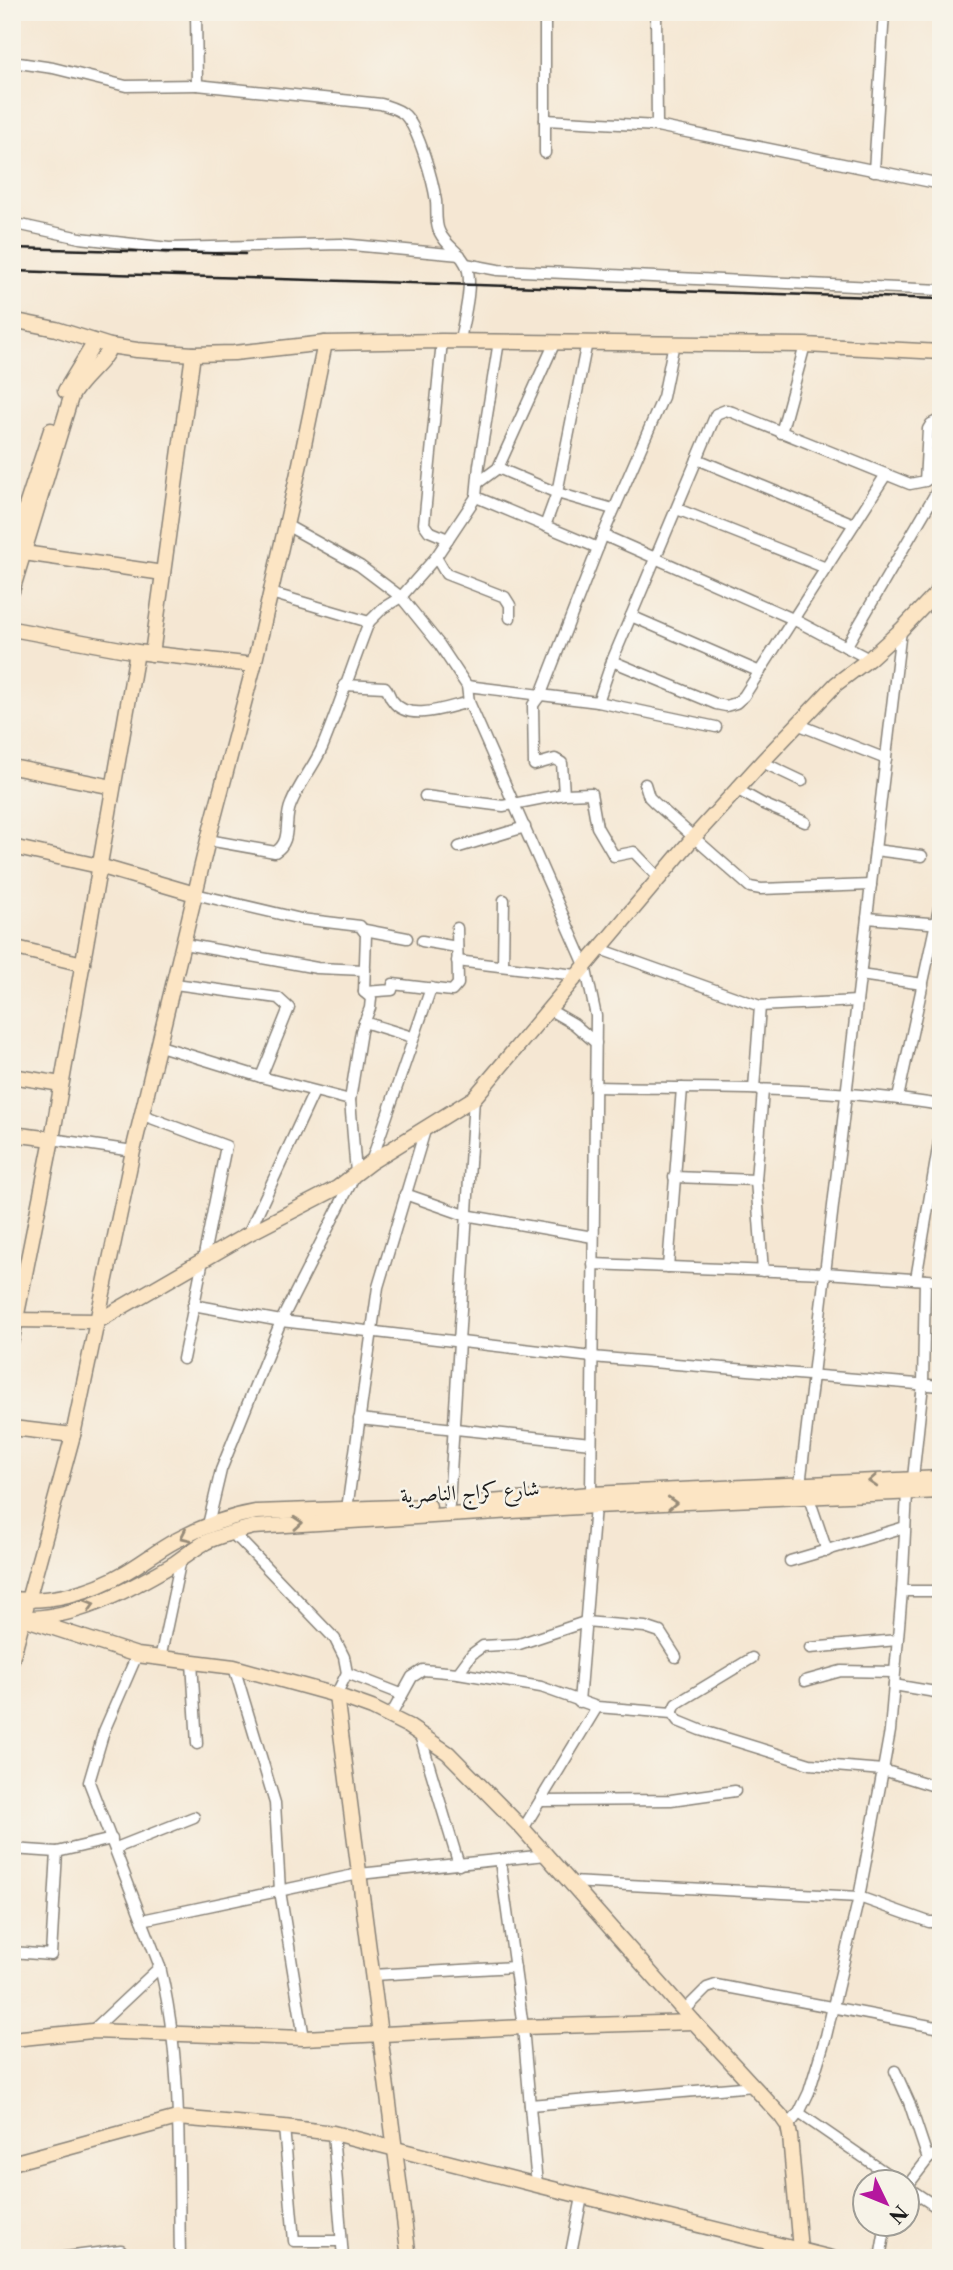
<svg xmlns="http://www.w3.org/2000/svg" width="953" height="2270" font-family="'Libre Caslon Text',Amiri,serif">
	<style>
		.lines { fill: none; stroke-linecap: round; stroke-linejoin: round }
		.street-casing { stroke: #888278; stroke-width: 13 }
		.secondary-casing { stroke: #888278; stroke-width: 17 }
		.street { stroke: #fff; stroke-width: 10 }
		.secondary { stroke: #fce5c4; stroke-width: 14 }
		.rail { stroke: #1c1c1c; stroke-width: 2.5 }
		.oneway { stroke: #978b78 }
		.labels { text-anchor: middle; stroke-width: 5; stroke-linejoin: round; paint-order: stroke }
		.street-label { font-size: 21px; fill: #1c1c1c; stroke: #f7f3e8 }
	</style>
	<rect width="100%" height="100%" fill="#f7f3e8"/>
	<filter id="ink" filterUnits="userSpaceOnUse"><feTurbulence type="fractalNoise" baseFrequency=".0143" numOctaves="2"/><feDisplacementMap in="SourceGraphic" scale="14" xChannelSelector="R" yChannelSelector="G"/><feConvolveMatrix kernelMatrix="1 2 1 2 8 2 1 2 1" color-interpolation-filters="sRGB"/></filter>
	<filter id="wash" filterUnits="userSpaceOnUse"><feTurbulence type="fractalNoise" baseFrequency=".00686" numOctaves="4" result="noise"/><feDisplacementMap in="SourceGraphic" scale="28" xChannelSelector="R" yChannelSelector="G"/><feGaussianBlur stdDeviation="1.57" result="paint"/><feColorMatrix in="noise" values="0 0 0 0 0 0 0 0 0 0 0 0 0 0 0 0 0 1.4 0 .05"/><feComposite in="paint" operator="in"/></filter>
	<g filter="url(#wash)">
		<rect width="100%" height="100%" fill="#f5e7d3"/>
	</g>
	<g filter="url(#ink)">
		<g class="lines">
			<defs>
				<g id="street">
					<path d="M196 12 197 85 381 104C390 107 399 109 405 115 419 130 433 181 436 201 437 211 435 225 440 233 448 249 464 253 468 271 472 289 463 322 460 341"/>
					<path d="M656 12 657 126"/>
					<path d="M12 62 53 68 126 86 197 85"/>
					<path d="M545 120 657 126 941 184"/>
					<path d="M545 153V12"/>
					<path d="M874 171 884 12"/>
					<path d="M12 223 80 238 169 248 341 244 460 255"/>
					<path d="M466 264 498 270 941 290"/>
					<path d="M442 341 424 524 429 531 448 539"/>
					<path d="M781 433 805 345"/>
					<path d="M697 459 854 524"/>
					<path d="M498 468 557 493 613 509"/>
					<path d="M925 481 928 429 931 424 941 419"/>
					<path d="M479 482 498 468 555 342"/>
					<path d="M476 497 598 548"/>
					<path d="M677 509 826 568"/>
					<path d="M286 525 360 566 401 597 439 644 467 686 469 702 585 965 596 1016 591 1494"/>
					<path d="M545 526 557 493 587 342"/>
					<path d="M603 535 793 619 869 659"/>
					<path d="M436 557 446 574 505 597 510 605V618"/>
					<path d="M271 593 369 622"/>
					<path d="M631 616 760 672"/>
					<path d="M846 647 941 484"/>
					<path d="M612 661 716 704 726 706 736 703 744 696 885 476"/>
					<path d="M344 685 385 687C389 691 389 697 393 701 408 723 448 707 469 702"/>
					<path d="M467 686 598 702 716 727"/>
					<path d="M598 702 612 661 716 414 726 410 732 412 910 484 925 481 941 471"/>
					<path d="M797 724 886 759"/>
					<path d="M762 762 802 781"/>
					<path d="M645 784 649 797 655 803 750 887 761 889 871 885"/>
					<path d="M738 790 763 804 805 822"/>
					<path d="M564 794 562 763 555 759 534 765 533 705 541 694 603 535 663 397 674 343"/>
					<path d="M425 796 503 806 564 794 591 793 597 827 614 856 634 852 659 878"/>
					<path d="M208 840 275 852C293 841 283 821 291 804 299 784 313 768 322 748 339 707 353 663 369 622L383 608 401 597 436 557 476 497 479 465 499 341"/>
					<path d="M459 847 525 827"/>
					<path d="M875 850 922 856"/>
					<path d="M195 894 301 919 360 926 366 934 364 992 371 998 370 1008 361 1031 350 1100 356 1173 281 1321 221 1470 208 1525"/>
					<path d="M867 918 941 924"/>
					<path d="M365 930 407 938"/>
					<path d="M422 941 457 947"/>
					<path d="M184 944 317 968 365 970"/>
					<path d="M600 949 760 1006 857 1001"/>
					<path d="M457 961 576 975"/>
					<path d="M503 965 504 900"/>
					<path d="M860 975 923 984"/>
					<path d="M364 992 392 990 393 984 452 991 458 984 457 928"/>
					<path d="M548 1009 574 1024 596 1043"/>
					<path d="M364 1022 412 1037"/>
					<path d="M160 1046 261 1077 289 1008 278 998 175 984"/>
					<path d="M261 1077 350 1100"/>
					<path d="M595 1087C709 1089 829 1086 941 1105"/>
					<path d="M754 1089 760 1006"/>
					<path d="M898 1098 941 899"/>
					<path d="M143 1115 226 1146 183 1359"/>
					<path d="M52 1139 133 1151"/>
					<path d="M371 1162 431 988"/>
					<path d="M674 1177 756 1180"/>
					<path d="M405 1194 465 1215 593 1237"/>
					<path d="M248 1234 314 1092"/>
					<path d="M593 1264 825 1273 941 1281"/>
					<path d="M668 1267 682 1088"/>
					<path d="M763 1271 756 1180 763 1090"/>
					<path d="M916 1279 941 1130"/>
					<path d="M193 1305 281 1321 592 1357 941 1386"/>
					<path d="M359 1419 591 1443"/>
					<path d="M913 1478 923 1384 925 1280"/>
					<path d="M800 1485 901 630"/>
					<path d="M809 1498 827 1551"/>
					<path d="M449 1505 474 1098"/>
					<path d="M347 1509 378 1287 426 1127"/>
					<path d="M229 1533 240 1540 335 1639 344 1657 347 1673 401 1694"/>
					<path d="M790 1561 905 1527"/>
					<path d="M902 1591H941"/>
					<path d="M810 1648 897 1640"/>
					<path d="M137 1655 104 1731 89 1782 160 1967C183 2061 178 2161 180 2258"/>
					<path d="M160 1659 181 1559"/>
					<path d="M192 1662 197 1744"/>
					<path d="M234 1667 275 1803 280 1891 304 2038"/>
					<path d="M458 1673 472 1654 483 1646 519 1644 585 1622 645 1627 660 1632 676 1657"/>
					<path d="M805 1681 841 1671 894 1672"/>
					<path d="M894 1685 941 1693"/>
					<path d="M336 1695 347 1673"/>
					<path d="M579 1702 595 1506"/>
					<path d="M672 1713 676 1704 752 1658"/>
					<path d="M390 1717 412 1677 423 1670 458 1673 541 1687 597 1707 672 1713 678 1721 700 1730 810 1764 883 1770 941 1788"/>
					<path d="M420 1735 459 1865"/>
					<path d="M542 1801 671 1800 735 1791"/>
					<path d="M523 1829 597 1707"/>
					<path d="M116 1848 194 1817"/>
					<path d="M12 1849 57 1852 112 1839"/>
					<path d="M500 1861 523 2027 537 2185"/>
					<path d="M571 1882 859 1897 929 1922H937L941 1918"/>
					<path d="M142 1920 359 1874 546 1855"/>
					<path d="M12 1952 51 1955 57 1852"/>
					<path d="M372 1975 515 1967"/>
					<path d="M685 2010 707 1988 716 1985 941 2028"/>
					<path d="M92 2031 160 1967"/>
					<path d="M895 2071 909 2102 928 2159"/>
					<path d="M530 2105 754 2086"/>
					<path d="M799 2113 899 2182"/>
					<path d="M788 2126 799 2113 809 2092 826 2036 859 1897 883 1770 890 1731 902 1591 907 1493"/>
					<path d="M284 2127 294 2241H341"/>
					<path d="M333 2133 343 2258"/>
					<path d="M908 2185 928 2159 941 2150"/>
					<path d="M908 2188 941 2210"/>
					<path d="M58 2258 121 2250"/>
					<path d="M488 2258V2255"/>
					<path d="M570 2258 582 2197"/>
					<path d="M880 2258 886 2224"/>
				</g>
				<g id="secondary">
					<path d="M12 320 56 329 110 346 137 350 193 354 234 353 325 343 442 341 805 345 941 352"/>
					<path d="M65 391 95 342"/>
					<path d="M12 549 51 430"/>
					<path d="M24 553 163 573"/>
					<path d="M12 591 71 397C81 377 103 365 110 346"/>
					<path d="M12 629 137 652 254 665"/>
					<path d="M152 654 193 354"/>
					<path d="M12 767 113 787"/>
					<path d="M12 847 99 866 195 894"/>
					<path d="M12 947 83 964"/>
					<path d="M12 1076 61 1084"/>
					<path d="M12 1134 52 1139"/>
					<path d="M12 1320 98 1321 248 1234 337 1188 371 1162 474 1098 693 838 762 762 836 684 869 659 901 630 941 588"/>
					<path d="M12 1339 52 1139 137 652"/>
					<path d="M12 1428 73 1435"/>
					<path d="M477 1503 591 1494 941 1478"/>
					<path d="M12 1599C51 1603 92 1592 126 1572 142 1563 158 1550 175 1541 201 1527 227 1517 256 1512L429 1506"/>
					<path d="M12 1618C71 1622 126 1592 175 1563 185 1556 195 1548 206 1542 221 1535 237 1531 253 1527L595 1506 941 1491"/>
					<path d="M23 1618 137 1655 234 1667 336 1695 372 1708 408 1726 448 1753 523 1829 694 2022 781 2116 788 2126 790 2136 800 2250"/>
					<path d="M12 1659 73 1435 133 1151 208 840 254 665 300 464 325 343"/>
					<path d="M336 1695 409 2258"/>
					<path d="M12 2039 92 2031 304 2038 523 2027 694 2022"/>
					<path d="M12 2163 177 2118 284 2127 333 2133 537 2185 832 2258"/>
				</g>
			</defs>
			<use href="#street" class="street-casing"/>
			<use href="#secondary" class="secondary-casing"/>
			<use href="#street" class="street"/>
			<use href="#secondary" class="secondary"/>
			<g class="rail">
				<path d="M12 248 245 254"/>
				<path d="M12 271 941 299"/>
			</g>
		</g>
		<defs><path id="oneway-chevron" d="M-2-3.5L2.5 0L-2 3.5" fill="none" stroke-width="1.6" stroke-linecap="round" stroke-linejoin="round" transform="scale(1.75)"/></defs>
		<g class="oneway">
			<use href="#oneway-chevron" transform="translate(873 1481) rotate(177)"/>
			<use href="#oneway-chevron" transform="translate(672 1503) rotate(-2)"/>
			<use href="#oneway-chevron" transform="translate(298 1523) rotate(-4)"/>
			<use href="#oneway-chevron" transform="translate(185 1536) rotate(155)"/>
			<use href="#oneway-chevron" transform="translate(90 1605) rotate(-17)"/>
		</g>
	</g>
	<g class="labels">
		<g class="street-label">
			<text transform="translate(470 1492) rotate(-3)" y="7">شارع كراج الناصرية</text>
		</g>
	</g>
	<rect width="953" height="2270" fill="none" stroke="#f7f3e8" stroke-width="42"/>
	<g transform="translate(886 2203) rotate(133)"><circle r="33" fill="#f7f3e8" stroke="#9f9d96" stroke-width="2"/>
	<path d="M0-5L12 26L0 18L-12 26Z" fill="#b5179e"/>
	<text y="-10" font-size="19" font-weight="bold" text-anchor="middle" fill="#1c1c1c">N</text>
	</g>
</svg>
